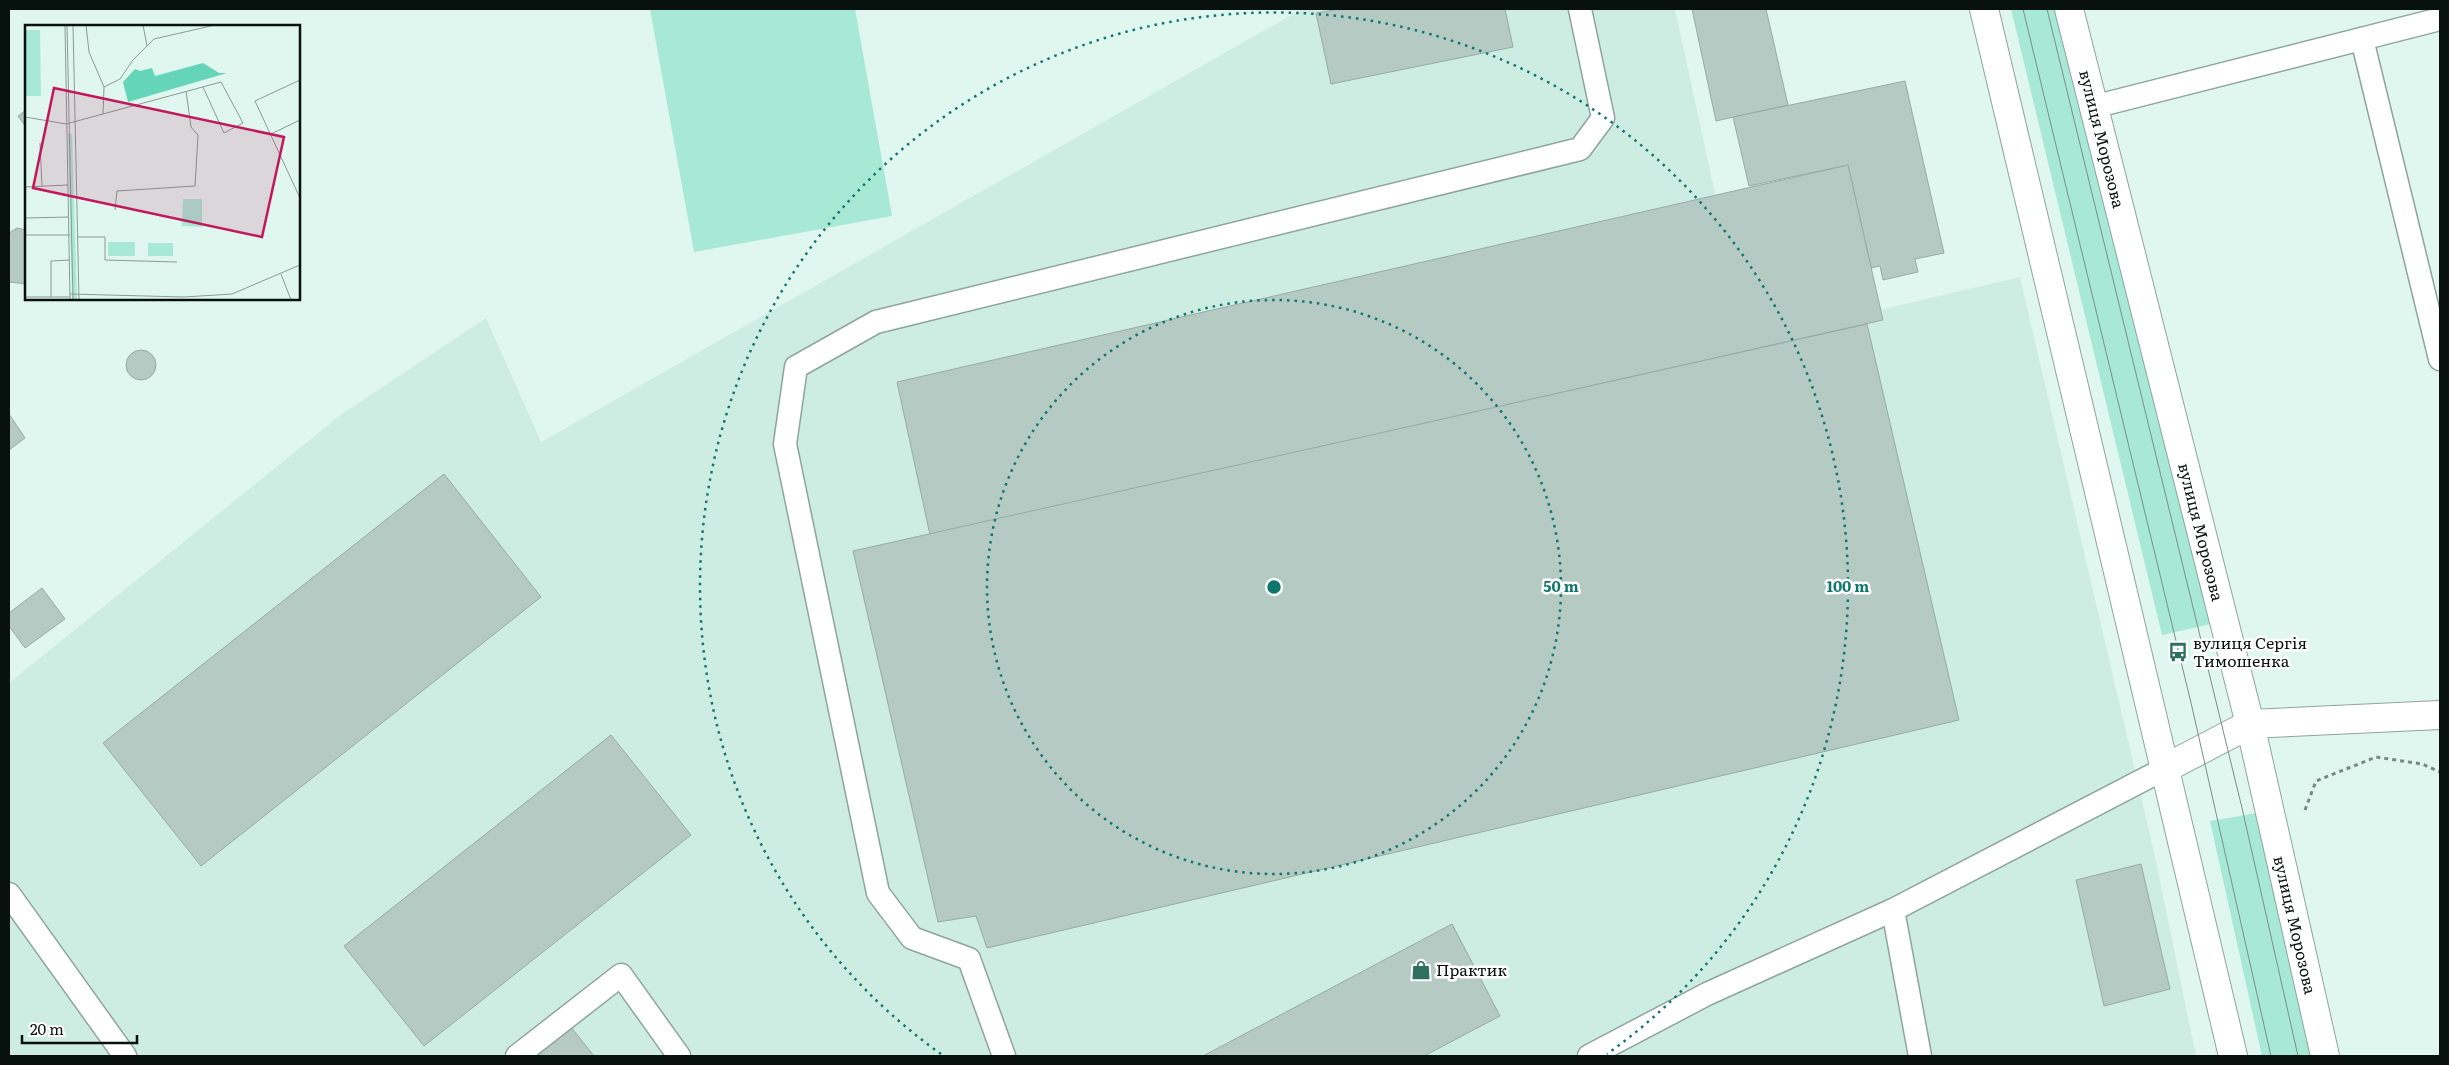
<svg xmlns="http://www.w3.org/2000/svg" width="2449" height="1065" font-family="Literata,serif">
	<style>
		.built { fill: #cdede3 }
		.green { fill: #a7e9d5 }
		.building { fill: #b4cac3; stroke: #96aba5 }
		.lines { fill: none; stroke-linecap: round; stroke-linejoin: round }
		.lane-casing { stroke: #8fa49d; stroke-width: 25 }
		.secondary-casing { stroke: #8fa49d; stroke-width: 30 }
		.path { stroke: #788882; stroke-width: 3; stroke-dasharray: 4 4; stroke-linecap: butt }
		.lane { stroke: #fff; stroke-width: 22 }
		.secondary { stroke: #fff; stroke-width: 28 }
		.tram { stroke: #7d8e88; stroke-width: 1 }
		.ring { fill: none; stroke: #0f766e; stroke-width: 2.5; stroke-dasharray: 2.5 5 }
		.labels { text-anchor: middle; stroke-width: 5; stroke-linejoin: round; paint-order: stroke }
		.street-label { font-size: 16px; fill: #09110e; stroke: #fff }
		.poi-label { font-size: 16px; fill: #09110e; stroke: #fff; text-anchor: start }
		.inset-road { fill: none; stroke: #8a9b95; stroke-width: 1 }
		.view { fill: #c2185b; fill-opacity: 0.15; stroke: #c2185b; stroke-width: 2.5 }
		.inset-edge { fill: none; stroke: #09110e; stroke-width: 2.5 }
		.centre { fill: #0f766e; stroke: #fff; stroke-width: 2.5 }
		.ring-label { font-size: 15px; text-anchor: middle; font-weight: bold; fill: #0f766e; stroke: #fff; stroke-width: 5; stroke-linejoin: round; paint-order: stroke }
	</style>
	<rect width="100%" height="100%" fill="#e0f7ef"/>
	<path class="built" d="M1302 9H1675L1747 341 2020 277 2154 852 2196 1056H9V683L342 414 486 318 541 442Z"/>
	<g class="green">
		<path d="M650 9H855L892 216 694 252Z"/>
		<path d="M2011 9H2058L2211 624 2162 635Z"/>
		<path d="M2257 813 2311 1056H2262L2210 821Z"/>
	</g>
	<g class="building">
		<path d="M1340 9H1505L1513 47 1331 84 1316 13Z"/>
		<path d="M1692 9H1766L1788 105 1716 121Z"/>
		<path d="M1905 81 1944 253 1915 259 1918 272 1883 280 1880 266 1871 268 1848 165 1749 186 1733 117Z"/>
		<path d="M26 110V127L18 116Z"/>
		<path d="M1848 165 1883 320 930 535 897 382Z"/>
		<path d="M17 228 26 230V284L9 282V233Z"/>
		<path d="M1867 324 1959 720 987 948 976 916 938 922 853 551Z"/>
		<circle cx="141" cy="365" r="15"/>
		<path d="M9 414 25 438 9 450Z"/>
		<path d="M444 474 541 597 201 866 103 743Z"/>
		<path d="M42 588 65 619 25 648 9 626V613Z"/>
		<path d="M611 735 691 835 424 1046 344 946Z"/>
		<path d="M2141 864 2170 989 2104 1006 2076 880Z"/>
		<path d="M1452 924 1500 1016 1424 1056H1203Z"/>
		<path d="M571 1027 594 1056H533Z"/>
	</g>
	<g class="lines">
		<defs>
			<g id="lane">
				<path d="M2362 39 2440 359"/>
				<path d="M2093 107 2440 19"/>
				<path d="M9 894 125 1056"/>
				<path d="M1893 910 1920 1056"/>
				<path d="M517 1056 621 975 679 1056"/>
				<path d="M1004 1056 969 959 912 938 878 893 785 444 796 367 876 322 1580 149 1603 118 1580 9"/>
				<path d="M1589 1056 1707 994 1893 910 2166 768"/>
			</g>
			<g id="secondary">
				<path d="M1984 9C2066 358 2152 707 2233 1056"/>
				<path d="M2069 9 2250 724 2325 1056"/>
				<path d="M2166 768 2250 724 2440 715"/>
			</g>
		</defs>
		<use href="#lane" class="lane-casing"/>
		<use href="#secondary" class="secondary-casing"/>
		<path class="path" d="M2305 810 2316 781 2376 757 2422 764 2440 772"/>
		<use href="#lane" class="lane"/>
		<use href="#secondary" class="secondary"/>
		<g class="tram">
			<path d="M2023 9 2192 707 2271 1056"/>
			<path d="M2047 9 2242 808 2298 1056"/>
		</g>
	</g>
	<g class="ring">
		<circle cx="1274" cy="587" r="287"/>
		<path d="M941 1054A574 574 0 1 1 1607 1054"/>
	</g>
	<defs>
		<symbol id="bus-bare" viewBox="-9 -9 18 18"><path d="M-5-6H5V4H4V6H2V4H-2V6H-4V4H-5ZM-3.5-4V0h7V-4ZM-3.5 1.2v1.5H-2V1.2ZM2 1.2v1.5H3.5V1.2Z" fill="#2e6f5f" stroke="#fff" stroke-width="2.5" paint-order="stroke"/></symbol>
		<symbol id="shop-bare" viewBox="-9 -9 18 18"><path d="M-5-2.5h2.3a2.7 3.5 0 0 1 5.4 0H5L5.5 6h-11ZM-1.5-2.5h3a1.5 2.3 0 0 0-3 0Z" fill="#2e6f5f" stroke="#fff" stroke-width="2.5" paint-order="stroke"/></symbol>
	</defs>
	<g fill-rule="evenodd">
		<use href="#bus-bare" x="2164" y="638" width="28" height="28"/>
		<use href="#shop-bare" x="1407" y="956" width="28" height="28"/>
	</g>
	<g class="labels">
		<g class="street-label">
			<text transform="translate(2102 139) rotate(76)" y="6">вулиця Морозова</text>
			<text transform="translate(2201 532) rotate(76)" y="6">вулиця Морозова</text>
			<text transform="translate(2295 925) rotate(77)" y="6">вулиця Морозова</text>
		</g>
		<g class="poi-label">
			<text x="2193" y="649">вулиця Сергія<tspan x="2193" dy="18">Тимошенка</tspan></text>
			<text x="1436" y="976">Практик</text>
		</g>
	</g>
	<g transform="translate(25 25)">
		<rect width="275" height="275" fill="#e0f7ef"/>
		<path d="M0 5H15L16 71H0ZM43 109H47L52 275H47ZM158 174H177V202L157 201ZM83 217H110V231H83ZM123 218H148V231H123Z" fill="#a7e9d5"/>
		<path d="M178 38 194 48H202L103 77 98 57 110 44 115 46 127 43 130 51Z" fill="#65d5b9"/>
		<path class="inset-road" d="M40 0 45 275M42 0 48 275M48 0 54 275M61 0 64 27 79 62 78 89M118 0 122 21M275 55 230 76 275 173M79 62 95 54 108 35 129 14 190 0M0 92 41 99 196 57 218 98 199 108 178 62M246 109 275 95M15 118 17 161M0 162 43 160M90 185 92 166 170 161 173 110 166 102 161 66M0 193 44 192M0 210H45M52 212H80V235L152 237M256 249 266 275M45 269 159 272 207 269 275 240M0 272H45M26 272V236L45 235"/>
		<path class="view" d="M29 63 259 112 237 212 8 163Z"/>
		<rect width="275" height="275" class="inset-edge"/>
	</g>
	<circle cx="1274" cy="587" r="8" class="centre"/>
	<g class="ring-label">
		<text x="1561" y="592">50 m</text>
		<text x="1848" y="592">100 m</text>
	</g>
	<rect width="2449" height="1065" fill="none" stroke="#09110e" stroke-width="20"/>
	<path d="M22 1035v8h115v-8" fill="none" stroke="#09110e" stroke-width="2.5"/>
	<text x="30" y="1035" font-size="15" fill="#09110e" stroke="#ffffff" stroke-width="4" paint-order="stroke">20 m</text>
</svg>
